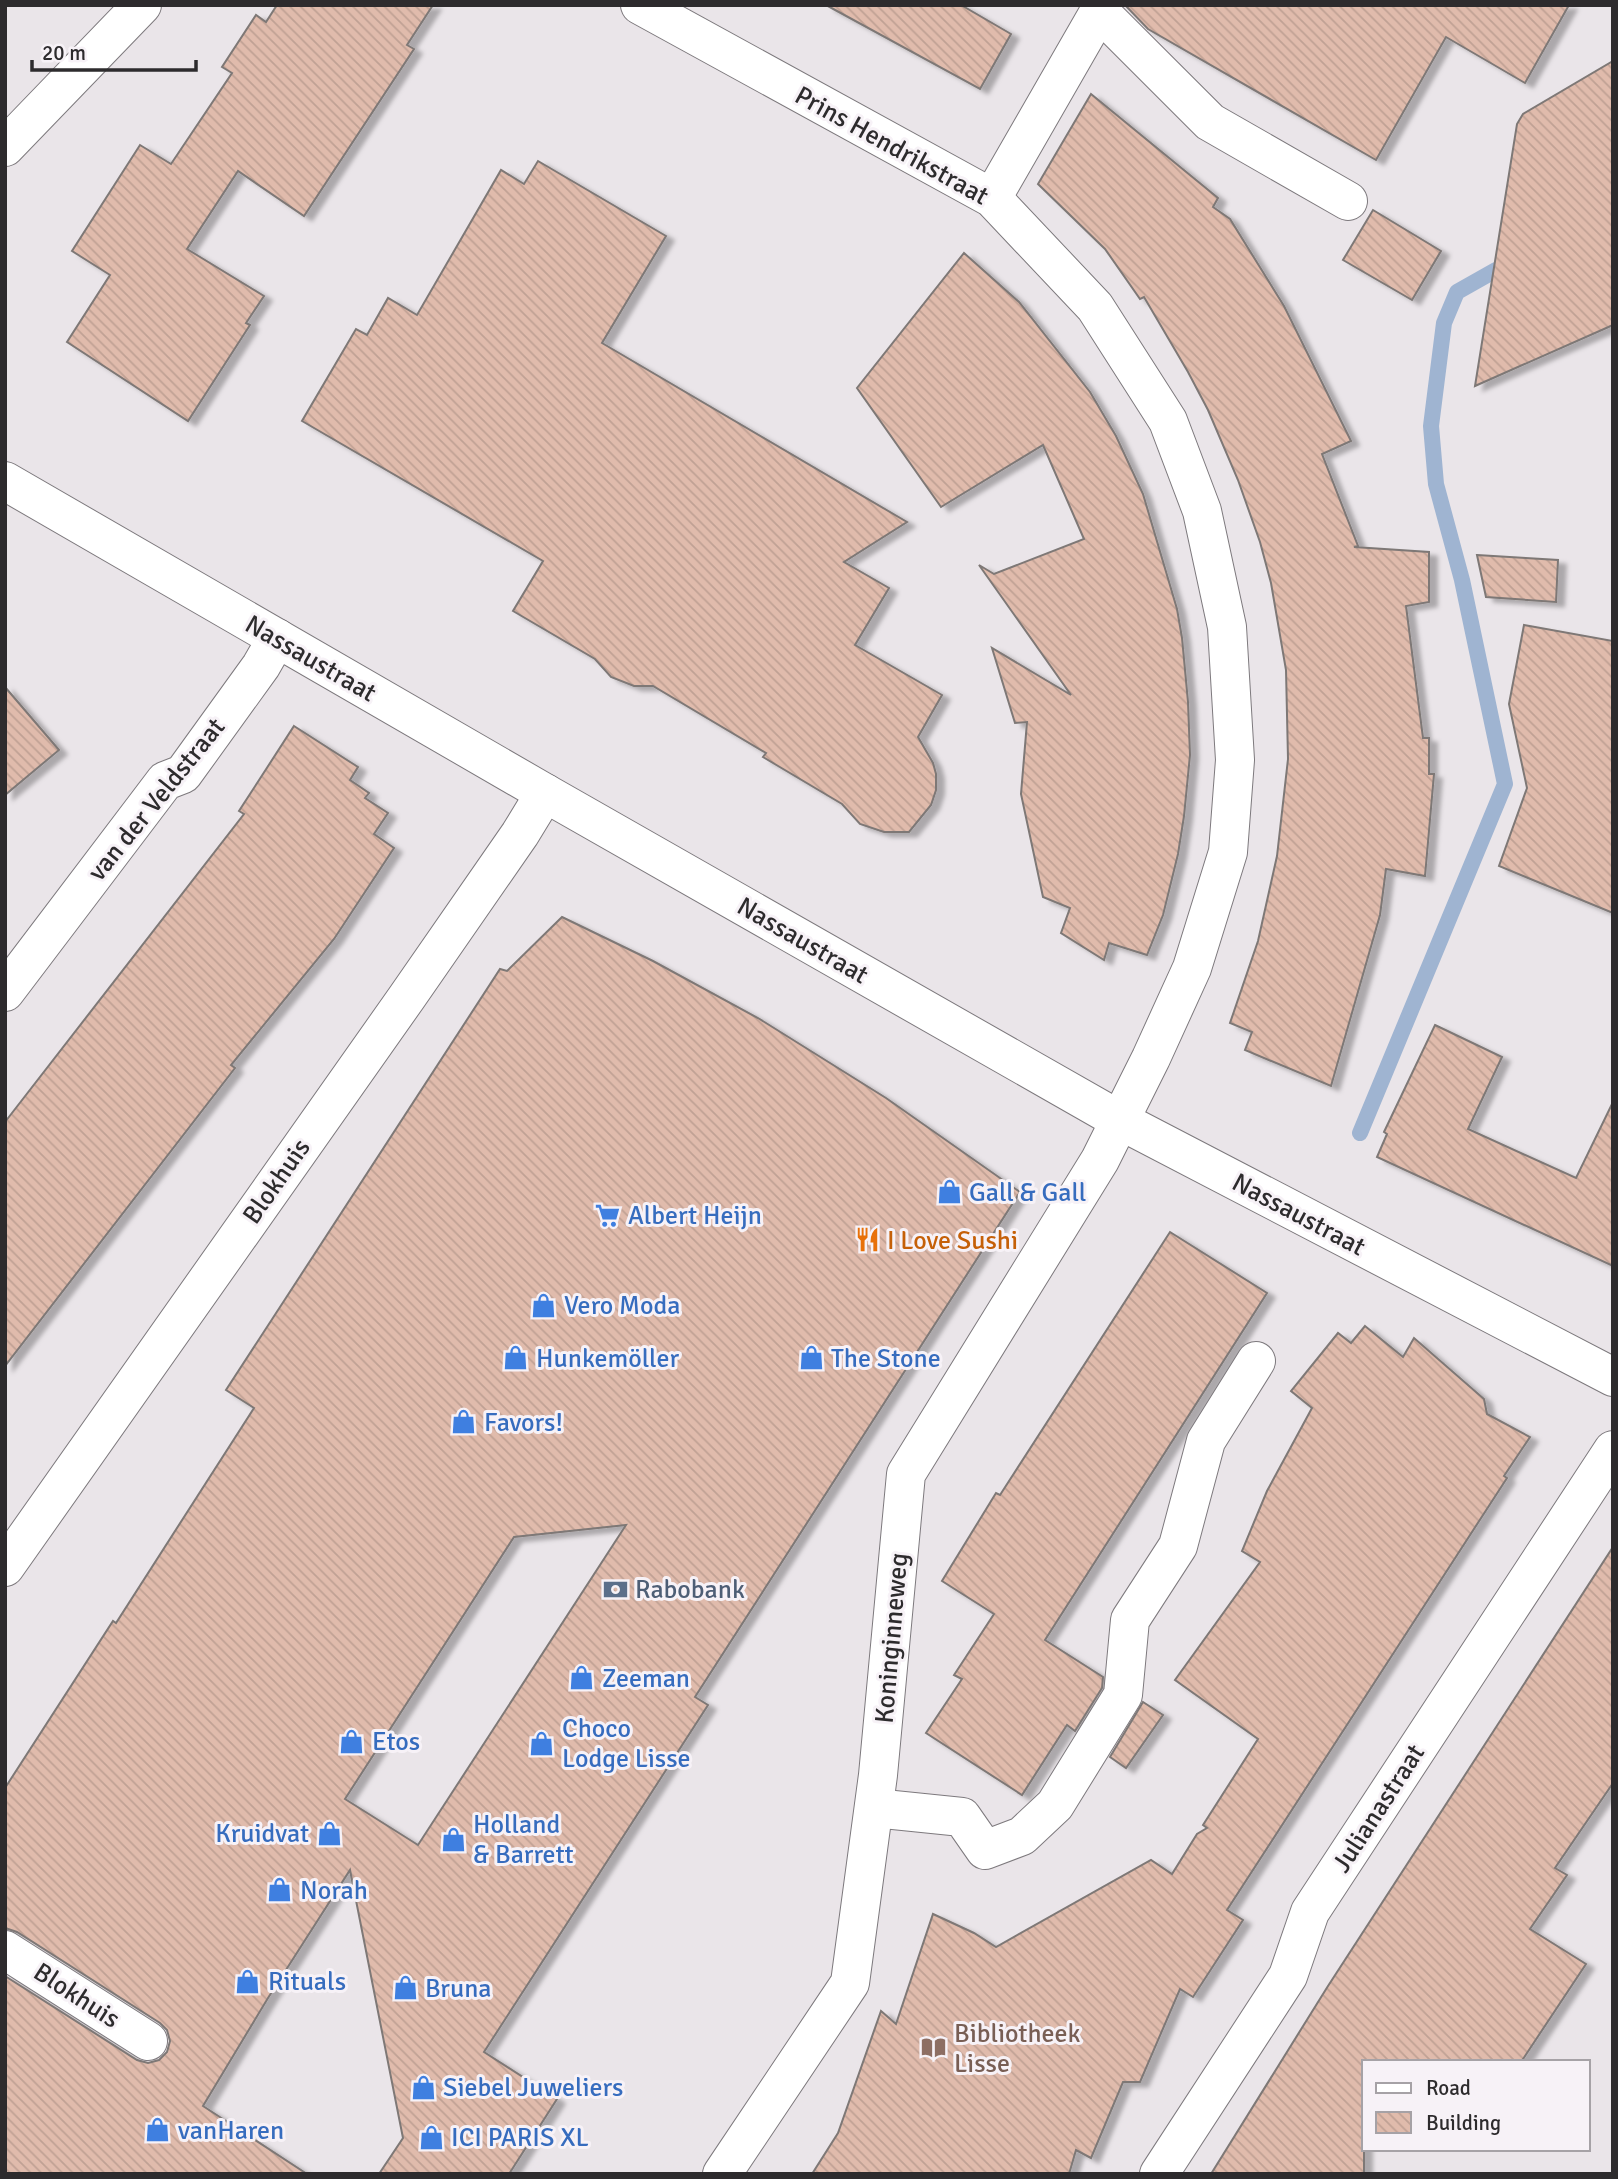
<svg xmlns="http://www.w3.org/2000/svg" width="1618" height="2179" font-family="Signika,sans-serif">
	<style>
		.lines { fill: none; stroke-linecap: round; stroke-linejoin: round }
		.stream { stroke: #9fb4d1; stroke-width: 16 }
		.building { fill: url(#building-back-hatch); stroke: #7e7876; stroke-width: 2; fill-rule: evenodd; filter: url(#shadow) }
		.minor-casing { stroke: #7d797d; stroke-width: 40 }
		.major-casing { stroke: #7d797d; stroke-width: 40 }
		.minor { stroke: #fff; stroke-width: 38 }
		.major { stroke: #fff; stroke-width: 38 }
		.labels { text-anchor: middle; stroke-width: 6; stroke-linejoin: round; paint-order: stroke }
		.street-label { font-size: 26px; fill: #2d2b2d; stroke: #f7f2f7 }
		.shop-label { font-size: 26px; fill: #366cbe; stroke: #f7f2f7; text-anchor: start }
		.food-label { font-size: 26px; fill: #c56008; stroke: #f7f2f7; text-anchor: start }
		.service-label { font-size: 26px; fill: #4e5e75; stroke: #f7f2f7; text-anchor: start }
		.education-label { font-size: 26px; fill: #785e54; stroke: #f7f2f7; text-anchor: start }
	</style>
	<defs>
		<pattern id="building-back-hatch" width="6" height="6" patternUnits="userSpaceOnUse" patternTransform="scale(1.75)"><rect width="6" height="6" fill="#e0bbac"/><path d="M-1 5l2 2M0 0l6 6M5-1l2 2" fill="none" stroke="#c0a194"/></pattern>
		<filter id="shadow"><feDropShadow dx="8" dy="4.5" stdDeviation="2" flood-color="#0004"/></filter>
	</defs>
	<rect width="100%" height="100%" fill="#eae5e9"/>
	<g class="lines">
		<path class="stream" d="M1360 1133 1505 784 1462 580 1436 484 1431 426 1444 323 1457 292 1496 270"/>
	</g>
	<g class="building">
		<path d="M277 5H433L407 45 414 49 304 216 238 171 187 249 264 296 246 323 250 325 188 421 67 342 110 275 72 251 140 145 171 164 232 73 222 67 256 15 266 22Z"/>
		<path d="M826 5H961L1011 34 980 89Z"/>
		<path d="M1125 5H1569L1525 83 1446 37 1376 160 1148 29Z"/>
		<path d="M1613 61V325L1475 386 1517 124 1523 114Z"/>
		<path d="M1091 94 1218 198 1213 207 1230 219 1284 306 1351 441 1322 454 1358 546 1354 547 1429 552V602L1406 606 1423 738H1429V774H1434L1425 876 1386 869 1380 915 1331 1086 1245 1050 1252 1032 1230 1023 1258 941 1277 856 1288 759 1286 670 1271 583 1260 542 1238 480 1208 410 1188 372 1144 297 1140 299 1105 249 1038 184Z"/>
		<path d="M538 161 666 236 602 343 907 522 844 562 889 588 855 645 942 695 918 737 933 763 936 774V790L931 805 909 832H884L860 824 842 804 763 757 766 753 653 686H634L611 677 595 659 513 611 543 561 302 421 356 329 367 335 388 298 417 315 501 170 524 184Z"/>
		<path d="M1373 210 1441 251 1412 300 1343 260Z"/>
		<path d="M964 253 1019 302 1090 392 1116 436 1143 494 1177 609 1182 638 1188 702 1190 755 1184 816 1178 854 1163 915 1147 955 1109 943 1104 960 1061 933 1070 908 1043 897 1021 794 1027 722 1015 723 992 648 1071 695 979 565 994 574 1084 539 1043 445 941 507 857 388Z"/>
		<path d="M1477 555 1558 560 1556 602 1486 597Z"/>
		<path d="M1524 625 1613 641V913L1499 866 1527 788 1509 704Z"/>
		<path d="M5 687 59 750 5 795Z"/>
		<path d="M294 726 358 767 350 780 369 793 365 798 388 813 374 834 394 848 334 939 231 1065 235 1068 5 1366V1122L244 814 239 811Z"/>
		<path d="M562 917 653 961 758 1018 886 1098 1020 1192 695 1697 708 1705 484 2052 557 2099 509 2174H379L403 2138 350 1870 268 1998 203 2106 307 2174H5V1976L137 2060 148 2063 159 2060 167 2052 170 2041 167 2030 160 2023 17 1932 5 1928V1788L113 1621 116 1623 254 1408 226 1390 500 969 507 971ZM626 1525 418 1845 345 1799 514 1537Z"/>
		<path d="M1435 1025 1502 1057 1468 1129 1576 1178 1613 1102V1266L1377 1157 1387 1134 1384 1132Z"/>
		<path d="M1170 1232 1267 1293 1045 1640 1103 1677 1102 1688 1075 1731 1067 1725 1022 1795 926 1733 962 1679 954 1675 994 1614 942 1581 996 1493 1000 1495Z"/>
		<path d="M1365 1326 1403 1357 1414 1338 1484 1399 1487 1414 1530 1437 1504 1476 1507 1478 1227 1910 1243 1920 1193 1997 1180 1989 1140 2082H1123L1091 2158 1076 2150 1069 2174H812L838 2133 881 2011 896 2024 933 1914 974 1933 996 1947 1151 1860 1172 1874 1197 1834 1207 1828 1203 1825 1258 1739 1175 1680 1260 1562 1242 1551 1267 1491 1312 1408 1291 1391 1338 1333 1351 1343Z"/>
		<path d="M1613 1547V1783L1555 1868 1567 1875 1530 1929 1586 1964 1521 2062H1364V2174H1211L1328 1986Z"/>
		<path d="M1143 1702 1163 1715 1126 1768 1110 1757Z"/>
	</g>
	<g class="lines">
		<defs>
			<g id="minor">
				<path d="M640 5 992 198 1095 307 1168 421 1202 511 1227 627 1235 760 1228 852 1192 968 1151 1058 1100 1160 906 1474 878 1775 850 1983 722 2174"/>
				<path d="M1099 11 1210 122 1348 201"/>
				<path d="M5 147 142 5"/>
				<path d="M992 198 1103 5"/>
				<path d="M5 992 165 781 183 774 261 666 277 638"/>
				<path d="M5 1567 407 997 520 834 545 793"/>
				<path d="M874 1808 962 1817 985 1850 1022 1836 1055 1805 1123 1695 1130 1620 1178 1546 1206 1441 1256 1361"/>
				<path d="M5 1950 148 2041"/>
				<path d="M1159 2174 1288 1976 1310 1912 1613 1450"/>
			</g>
			<path id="major" d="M5 481 545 793 1121 1121 1613 1377"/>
		</defs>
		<use href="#minor" class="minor-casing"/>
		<use href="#major" class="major-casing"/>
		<use href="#minor" class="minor"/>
		<use href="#major" class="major"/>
	</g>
	<defs>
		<symbol id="shop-bare" viewBox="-9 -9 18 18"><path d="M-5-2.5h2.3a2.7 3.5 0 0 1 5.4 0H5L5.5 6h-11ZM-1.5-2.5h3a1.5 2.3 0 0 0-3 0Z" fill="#3f7fe0" stroke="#f7f2f7" stroke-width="2.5" paint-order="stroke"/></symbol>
		<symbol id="supermarket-bare" viewBox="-9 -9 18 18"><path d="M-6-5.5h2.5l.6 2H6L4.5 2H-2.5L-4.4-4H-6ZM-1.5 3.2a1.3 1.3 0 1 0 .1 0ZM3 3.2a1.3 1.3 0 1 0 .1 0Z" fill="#3f7fe0" stroke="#f7f2f7" stroke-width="2.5" paint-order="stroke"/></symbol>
		<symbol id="restaurant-bare" viewBox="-9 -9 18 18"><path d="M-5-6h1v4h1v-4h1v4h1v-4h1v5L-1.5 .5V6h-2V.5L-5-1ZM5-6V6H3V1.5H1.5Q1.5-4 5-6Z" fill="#e8710a" stroke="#f7f2f7" stroke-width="2.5" paint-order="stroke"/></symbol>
		<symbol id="bank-bare" viewBox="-9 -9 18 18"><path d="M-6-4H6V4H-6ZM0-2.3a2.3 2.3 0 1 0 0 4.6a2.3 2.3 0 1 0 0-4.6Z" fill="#5c6f8a" stroke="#f7f2f7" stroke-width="2.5" paint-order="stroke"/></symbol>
		<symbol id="library-bare" viewBox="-9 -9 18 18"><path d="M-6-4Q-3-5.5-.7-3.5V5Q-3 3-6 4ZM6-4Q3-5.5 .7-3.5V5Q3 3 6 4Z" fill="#8d6e63" stroke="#f7f2f7" stroke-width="2.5" paint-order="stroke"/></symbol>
	</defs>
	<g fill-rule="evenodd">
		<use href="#shop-bare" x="932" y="1174" width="35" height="35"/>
		<use href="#supermarket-bare" x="590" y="1198" width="35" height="35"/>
		<use href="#restaurant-bare" x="850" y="1222" width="35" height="35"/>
		<use href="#shop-bare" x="526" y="1288" width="35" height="35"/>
		<use href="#shop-bare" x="498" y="1340" width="35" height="35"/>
		<use href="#shop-bare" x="794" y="1340" width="35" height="35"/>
		<use href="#shop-bare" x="446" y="1404" width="35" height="35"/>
		<use href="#bank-bare" x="598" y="1572" width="35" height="35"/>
		<use href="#shop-bare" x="564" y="1660" width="35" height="35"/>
		<use href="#shop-bare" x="334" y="1724" width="35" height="35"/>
		<use href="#shop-bare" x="524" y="1726" width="35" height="35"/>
		<use href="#shop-bare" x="312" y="1816" width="35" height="35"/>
		<use href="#shop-bare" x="436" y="1822" width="35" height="35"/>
		<use href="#shop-bare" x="262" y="1872" width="35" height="35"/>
		<use href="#shop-bare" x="230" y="1964" width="35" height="35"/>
		<use href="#shop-bare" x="388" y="1970" width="35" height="35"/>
		<use href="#library-bare" x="916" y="2030" width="35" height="35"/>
		<use href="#shop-bare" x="406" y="2070" width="35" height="35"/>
		<use href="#shop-bare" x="140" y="2112" width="35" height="35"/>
		<use href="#shop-bare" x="414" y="2120" width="35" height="35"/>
	</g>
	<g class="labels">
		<g class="street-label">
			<text transform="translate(892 145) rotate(29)" y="9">Prins Hendrikstraat</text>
			<text transform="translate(311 658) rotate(30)" y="9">Nassaustraat</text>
			<text transform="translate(156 799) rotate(-51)" y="9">van der Veldstraat</text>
			<text transform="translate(803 940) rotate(30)" y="9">Nassaustraat</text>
			<text transform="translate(276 1181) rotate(-55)" y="9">Blokhuis</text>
			<text transform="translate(1299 1214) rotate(28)" y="9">Nassaustraat</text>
			<text transform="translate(891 1638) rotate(-85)" y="9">Koninginneweg</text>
			<text transform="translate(1378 1808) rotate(-57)" y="9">Julianastraat</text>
			<text transform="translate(77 1995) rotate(33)" y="9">Blokhuis</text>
		</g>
		<g class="shop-label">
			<text x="969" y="1201">Gall &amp; Gall</text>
			<text x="628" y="1224">Albert Heijn</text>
			<text x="564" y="1314">Vero Moda</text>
			<text x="536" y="1367">Hunkemöller</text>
			<text x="831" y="1367">The Stone</text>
			<text x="484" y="1431">Favors!</text>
			<text x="602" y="1687">Zeeman</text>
			<text x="562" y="1737">Choco<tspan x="562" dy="30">Lodge Lisse</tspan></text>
			<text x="372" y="1750">Etos</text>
			<text x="473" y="1833">Holland<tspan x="473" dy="30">&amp; Barrett</tspan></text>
			<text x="309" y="1842" text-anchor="end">Kruidvat</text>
			<text x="300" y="1899">Norah</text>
			<text x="268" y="1990">Rituals</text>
			<text x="425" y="1997">Bruna</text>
			<text x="443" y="2096">Siebel Juweliers</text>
			<text x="178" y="2139">vanHaren</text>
			<text x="451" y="2146">ICI PARIS XL</text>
		</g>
		<g class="food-label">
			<text x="887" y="1249">I Love Sushi</text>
		</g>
		<g class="service-label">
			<text x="635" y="1598">Rabobank</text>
		</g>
		<g class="education-label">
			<text x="954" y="2042">Bibliotheek<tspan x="954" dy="30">Lisse</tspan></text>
		</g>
	</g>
	<rect width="1618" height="2179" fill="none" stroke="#2d2b2d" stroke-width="14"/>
	<rect x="1362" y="2060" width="228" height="91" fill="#f7f2f7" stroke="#a6a2a6" stroke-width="2"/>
	<rect x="1376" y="2083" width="35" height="10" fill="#ffffff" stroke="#a6a2a6" stroke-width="2"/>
	<text x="1426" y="2095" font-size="21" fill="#2d2b2d">Road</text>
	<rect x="1376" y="2112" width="35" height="21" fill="url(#building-back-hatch)" stroke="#a6a2a6" stroke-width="2"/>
	<text x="1426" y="2130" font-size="21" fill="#2d2b2d">Building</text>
	<path d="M32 60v10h164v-10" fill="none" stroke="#2d2b2d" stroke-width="3.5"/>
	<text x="42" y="60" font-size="21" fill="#2d2b2d" stroke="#f7f2f7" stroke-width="5" paint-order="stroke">20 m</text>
</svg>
